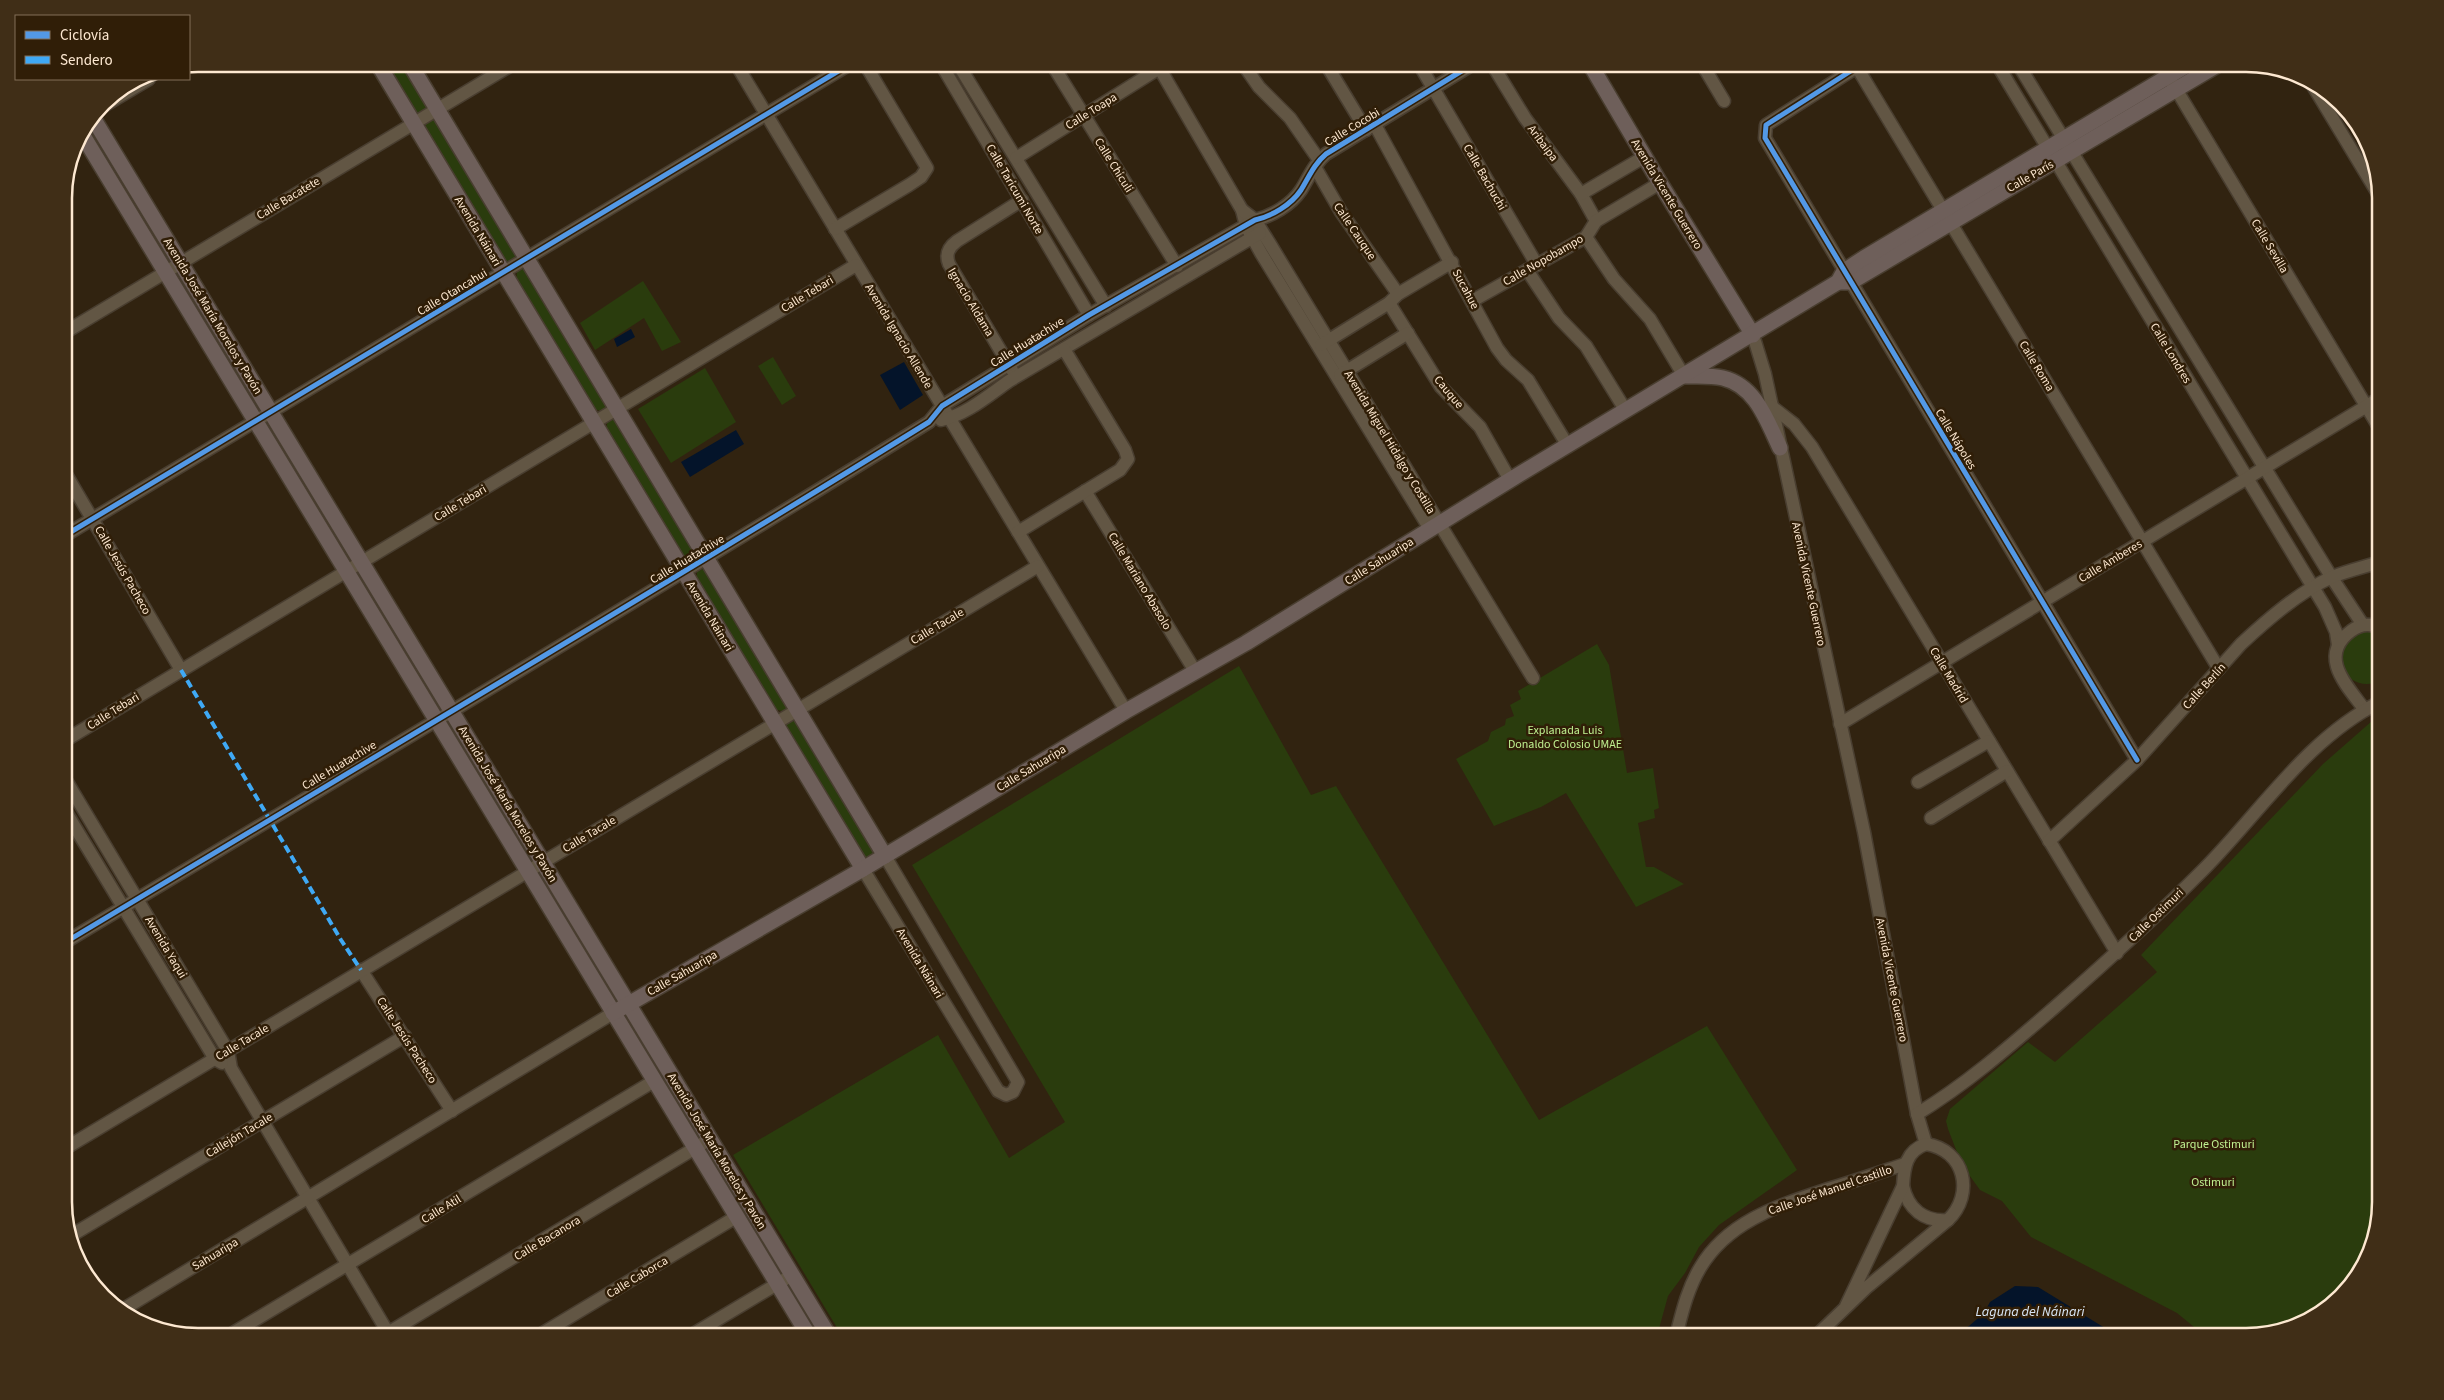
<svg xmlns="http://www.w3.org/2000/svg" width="2444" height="1400" font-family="'Source Sans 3',sans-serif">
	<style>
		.green { fill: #2a3c0d }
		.water { fill: #04142a }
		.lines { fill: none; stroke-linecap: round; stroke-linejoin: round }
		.minor-casing { stroke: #493e30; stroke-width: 15 }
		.major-casing { stroke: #493e30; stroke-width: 18 }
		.minor { stroke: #625644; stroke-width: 12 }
		.major { stroke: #6e5f5a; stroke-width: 15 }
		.quiet { stroke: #3fa9f5; stroke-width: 4; stroke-dasharray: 8 4; stroke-linecap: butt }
		.cycleway-casing { stroke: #301e07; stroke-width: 8 }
		.cycleway { stroke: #5399e6; stroke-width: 5 }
		.labels { text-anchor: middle; stroke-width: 5; stroke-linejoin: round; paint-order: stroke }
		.street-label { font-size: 12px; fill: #fde8d1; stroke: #301e07 }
		.park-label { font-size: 12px; fill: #bff090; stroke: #301e07 }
		.water-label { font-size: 14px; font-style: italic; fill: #d7e5f5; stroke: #301e07 }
		.rim { fill: none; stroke: #fde8d1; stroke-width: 2.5 }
	</style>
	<rect width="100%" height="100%" fill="#312310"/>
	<g class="green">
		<path d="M383 64H405L429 108 422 115 414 112Z"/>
		<path d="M434 119 439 122 518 255 517 260 511 262 503 260 426 129V123Z"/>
		<path d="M524 268 608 404 607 409 601 411 594 409 516 282 517 272Z"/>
		<path d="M643 281 681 342 662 351 644 318 595 350 580 323Z"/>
		<path d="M773 357 796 396 782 405 758 366Z"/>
		<path d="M705 368 736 422 671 463 638 409Z"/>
		<path d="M615 418 696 547 698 559 692 561 684 559 607 432V423Z"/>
		<path d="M705 568 789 704 788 709 782 711 774 709 697 582V572Z"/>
		<path d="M2366 630 2380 634V681C2351 694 2326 661 2348 637 2352 633 2361 632 2366 630Z"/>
		<path d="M1597 644 1609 665 1627 773 1653 768 1659 808 1654 810 1655 818 1638 823 1646 867H1654L1684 884 1636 907 1566 793 1541 807 1494 826 1456 759 1488 741 1491 732 1505 725 1506 719 1514 716 1510 705 1521 699 1518 691Z"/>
		<path d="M1239 666 1311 795 1336 786 1539 1120 1707 1026 1797 1170 1719 1225 1699 1247 1685 1273 1668 1296 1657 1336H842L733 1155 938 1035 1009 1158 1065 1122 912 865Z"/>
		<path d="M2380 714V1202L2362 1269 2313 1318 2246 1336H2205L2177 1313 2031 1237 2002 1201 1980 1190 1962 1165 1948 1129 1946 1121 1950 1109 2028 1042 2055 1062 2157 972 2141 955 2323 764Z"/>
		<path d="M795 718 878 854 871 861 864 859 786 727 787 722Z"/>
	</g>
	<g class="water">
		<path d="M631 329 635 337 617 347 614 339Z"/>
		<path d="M904 362 923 395 900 410 880 375Z"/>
		<path d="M736 430 744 444 690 477 681 462Z"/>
		<path d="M2015 1286 2038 1287 2118 1336H1941L1954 1335 1969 1326 1984 1313 1990 1302Z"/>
		<path d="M1900 1331 1926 1336H1888Z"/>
	</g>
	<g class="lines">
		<defs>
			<g id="minor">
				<path d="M736 64 1126 711"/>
				<path d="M941 64 1089 315"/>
				<path d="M958 64 1106 306"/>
				<path d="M1052 64 1177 266"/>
				<path d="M1157 64 1242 210 1246 226 1261 253 1430 529"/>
				<path d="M1243 64 1259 87 1290 118 1319 160"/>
				<path d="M1326 64 1366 130"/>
				<path d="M1419 64 1537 265"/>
				<path d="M1492 64 1525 118 1581 194 1596 221"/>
				<path d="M1702 64 1724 101"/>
				<path d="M1855 64 2219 669"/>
				<path d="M1997 64 2325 607 2336 632 2338 645"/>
				<path d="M2018 64 2332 578 2363 625"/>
				<path d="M2161 64 2380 429"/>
				<path d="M1857 67 1766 125 1765 138 2137 760"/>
				<path d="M2310 81 2380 197"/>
				<path d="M100 108 149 79"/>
				<path d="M1375 125 1497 348 1506 360 1528 380 1568 446"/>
				<path d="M1016 158 1166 64"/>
				<path d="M1315 167 1341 212 1398 294"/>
				<path d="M1581 194 1644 157"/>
				<path d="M1242 210 1255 220 1270 244 1533 678"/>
				<path d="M835 229 909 185 921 177 927 168 865 64"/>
				<path d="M1586 237 1614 279 1650 319 1684 376"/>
				<path d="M1527 270 1559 318 1586 346 1626 411"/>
				<path d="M1472 301 1586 237 1596 221 1660 183"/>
				<path d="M1389 303 1441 387 1480 427 1510 480"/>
				<path d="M64 333 513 64"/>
				<path d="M1753 335 1765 374 1864 832 1917 1114 1926 1144"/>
				<path d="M1321 345 1389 303 1398 294 1452 262"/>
				<path d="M1012 370 949 264C945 254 949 247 957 241L1022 200"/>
				<path d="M1340 375 1408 333"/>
				<path d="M1771 406 1794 424 1812 447 2117 953"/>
				<path d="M941 420C966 415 989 395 1009 381L1260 233"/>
				<path d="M64 471 181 670"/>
				<path d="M1085 491 1195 671"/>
				<path d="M1018 532 1120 470 1128 459 1125 450 1064 349"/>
				<path d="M64 536 850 64"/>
				<path d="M2365 710C2347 686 2317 656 2351 631 2360 624 2370 623 2380 628"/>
				<path d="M1840 724 2380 398"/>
				<path d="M64 741 856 265"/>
				<path d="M64 777 228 1051 231 1068 390 1336"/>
				<path d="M1918 782 1989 741"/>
				<path d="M64 809 215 1059 222 1063"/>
				<path d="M1931 818 2007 771"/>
				<path d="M2049 841 2137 760 2241 644C2268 619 2299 592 2332 577 2347 571 2364 567 2380 562"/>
				<path d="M863 869 998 1091 1006 1095 1013 1092 1018 1082 885 856"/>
				<path d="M64 943C352 770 643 599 929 422L942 406 1089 315 1255 220C1272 216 1291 205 1301 190 1309 177 1314 164 1326 154L1473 64"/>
				<path d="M361 970 452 1111"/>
				<path d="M1917 1114C1968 1083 2010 1046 2055 1007 2105 963 2155 918 2202 871 2259 814 2307 738 2380 702"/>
				<path d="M64 1149 1038 566"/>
				<path d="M1903 1186C1908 1209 1924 1222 1948 1220"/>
				<path d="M72 1235 405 1036"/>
				<path d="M122 1310 613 1013"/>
				<path d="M228 1336 654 1081"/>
				<path d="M383 1336 710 1139"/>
				<path d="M538 1336 736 1217"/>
				<path d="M690 1336 792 1275"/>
				<path d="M1676 1336C1682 1313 1687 1290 1700 1268 1727 1222 1777 1206 1825 1190 1852 1182 1878 1173 1905 1164"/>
				<path d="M1816 1336 1866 1288 1948 1220C1975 1194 1965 1150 1926 1144 1906 1151 1904 1167 1903 1186L1846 1306"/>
			</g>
			<g id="major">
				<path d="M378 64 863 869"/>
				<path d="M410 64 885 856"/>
				<path d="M1590 64 1660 183 1753 335"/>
				<path d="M93 118 829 1336"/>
				<path d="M82 134 809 1336"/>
				<path d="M1838 282H1851L2219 64"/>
				<path d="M1684 376C1697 376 1711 375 1723 378 1756 386 1767 421 1780 448"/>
				<path d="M613 1013 863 869 1126 711 1246 643 1510 480 1838 282 1844 271 1864 258 2189 64"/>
			</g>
		</defs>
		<use href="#minor" class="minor-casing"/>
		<use href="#major" class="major-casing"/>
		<use href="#minor" class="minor"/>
		<use href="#major" class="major"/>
		<path class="quiet" d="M181 670 341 940 361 970"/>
		<defs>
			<g id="cycleway">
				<path d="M1857 67 1766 125 1765 138 2137 760"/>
				<path d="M64 536 850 64"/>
				<path d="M64 943C352 770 643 599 929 422L942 406 1089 315 1255 220C1272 216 1291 205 1301 190 1309 177 1314 164 1326 154L1473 64"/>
			</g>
		</defs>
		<use href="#cycleway" class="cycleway-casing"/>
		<use href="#cycleway" class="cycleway"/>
	</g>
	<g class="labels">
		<g class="street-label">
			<text transform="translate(1091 111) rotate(-32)" y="4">Calle Toapa</text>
			<text transform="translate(1352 127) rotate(-31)" y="4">Calle Cocobi</text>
			<text transform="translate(1543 143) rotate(53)" y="4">Aribaipa</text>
			<text transform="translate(1114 165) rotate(58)" y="4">Calle Chiculi</text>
			<text transform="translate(2030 176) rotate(-30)" y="4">Calle París</text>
			<text transform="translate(1485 177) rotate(60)" y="4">Calle Bachuchi</text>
			<text transform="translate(1015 189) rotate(60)" y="4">Calle Taricumi Norte</text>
			<text transform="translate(1667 194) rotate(59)" y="4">Avenida Vicente Guerrero</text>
			<text transform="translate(288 198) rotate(-31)" y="4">Calle Bacatete</text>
			<text transform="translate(478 231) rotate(59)" y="4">Avenida Náinari</text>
			<text transform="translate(1355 231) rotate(56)" y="4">Calle Cauque</text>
			<text transform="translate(2270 246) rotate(59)" y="4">Calle Sevilla</text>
			<text transform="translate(1543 260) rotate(-30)" y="4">Calle Nopobampo</text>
			<text transform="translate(1466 289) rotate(62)" y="4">Sucahue</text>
			<text transform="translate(452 292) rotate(-31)" y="4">Calle Otancahui</text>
			<text transform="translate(807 294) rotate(-31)" y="4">Calle Tebari</text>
			<text transform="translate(971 302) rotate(59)" y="4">Ignacio Aldama</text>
			<text transform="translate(213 316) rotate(59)" y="4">Avenida José María Morelos y Pavón</text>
			<text transform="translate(899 336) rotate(59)" y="4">Avenida Ignacio Allende</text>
			<text transform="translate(1027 342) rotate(-32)" y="4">Calle Huatachive</text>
			<text transform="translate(2171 353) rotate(59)" y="4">Calle Londres</text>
			<text transform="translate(2037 366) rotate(59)" y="4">Calle Roma</text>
			<text transform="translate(1449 392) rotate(50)" y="4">Cauque</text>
			<text transform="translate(1956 439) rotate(59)" y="4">Calle Nápoles</text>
			<text transform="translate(1390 442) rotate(59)" y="4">Avenida Miguel Hidalgo y Costilla</text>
			<text transform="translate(460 503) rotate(-31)" y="4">Calle Tebari</text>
			<text transform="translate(687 559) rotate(-31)" y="4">Calle Huatachive</text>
			<text transform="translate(1379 561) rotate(-32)" y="4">Calle Sahuaripa</text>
			<text transform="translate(2110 561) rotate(-31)" y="4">Calle Amberes</text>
			<text transform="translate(123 570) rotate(60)" y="4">Calle Jesús Pacheco</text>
			<text transform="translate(1140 581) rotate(59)" y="4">Calle Mariano Abasolo</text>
			<text transform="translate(1809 584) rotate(78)" y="4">Avenida Vicente Guerrero</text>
			<text transform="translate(710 616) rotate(59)" y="4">Avenida Náinari</text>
			<text transform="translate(937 626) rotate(-31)" y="4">Calle Tacale</text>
			<text transform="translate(1949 675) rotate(59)" y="4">Calle Madrid</text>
			<text transform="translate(2204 686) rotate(-48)" y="4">Calle Berlín</text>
			<text transform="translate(113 711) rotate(-32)" y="4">Calle Tebari</text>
			<text transform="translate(339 765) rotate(-31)" y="4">Calle Huatachive</text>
			<text transform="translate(1031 768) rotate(-31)" y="4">Calle Sahuaripa</text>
			<text transform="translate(508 804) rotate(59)" y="4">Avenida José María Morelos y Pavón</text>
			<text transform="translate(589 834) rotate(-31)" y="4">Calle Tacale</text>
			<text transform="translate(2156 915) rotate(-44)" y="4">Calle Ostimuri</text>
			<text transform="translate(166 947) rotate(59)" y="4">Avenida Yaqui</text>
			<text transform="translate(920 963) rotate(59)" y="4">Avenida Náinari</text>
			<text transform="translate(682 973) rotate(-30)" y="4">Calle Sahuaripa</text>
			<text transform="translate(1892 980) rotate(79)" y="4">Avenida Vicente Guerrero</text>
			<text transform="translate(407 1040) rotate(57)" y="4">Calle Jesús Pacheco</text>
			<text transform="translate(242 1042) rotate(-31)" y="4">Calle Tacale</text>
			<text transform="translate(239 1135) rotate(-31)" y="4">Callejón Tacale</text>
			<text transform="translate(717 1151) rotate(59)" y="4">Avenida José María Morelos y Pavón</text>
			<text transform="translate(1830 1190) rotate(-19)" y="4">Calle José Manuel Castillo</text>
			<text transform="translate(441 1209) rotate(-31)" y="4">Calle Atil</text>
			<text transform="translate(547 1238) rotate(-31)" y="4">Calle Bacanora</text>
			<text transform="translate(215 1254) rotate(-31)" y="4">Sahuaripa</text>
			<text transform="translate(637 1277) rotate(-31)" y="4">Calle Caborca</text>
		</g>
		<g class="park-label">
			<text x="1565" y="734">Explanada Luis<tspan x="1565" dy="14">Donaldo Colosio UMAE</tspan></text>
			<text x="2214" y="1148">Parque Ostimuri</text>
			<text x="2213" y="1186">Ostimuri</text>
		</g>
		<g class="water-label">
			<text x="2030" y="1316">Laguna del Náinari</text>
		</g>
	</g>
	<path d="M0 0H2444V1400H0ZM198 72H2246A126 126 0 0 1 2372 198V1202A126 126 0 0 1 2246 1328H198A126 126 0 0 1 72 1202V198A126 126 0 0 1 198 72Z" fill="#402e17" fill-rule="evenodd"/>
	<path class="rim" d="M198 72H2246A126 126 0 0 1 2372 198V1202A126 126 0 0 1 2246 1328H198A126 126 0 0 1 72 1202V198A126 126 0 0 1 198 72Z"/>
	<rect x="15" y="15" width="175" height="65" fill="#301e07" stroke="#826f58"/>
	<rect x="25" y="31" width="25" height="8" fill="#5399e6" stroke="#826f58"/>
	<text x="60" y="40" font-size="15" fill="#fde8d1">Ciclovía</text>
	<rect x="25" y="56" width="25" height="8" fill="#3fa9f5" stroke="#826f58"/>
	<text x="60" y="65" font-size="15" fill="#fde8d1">Sendero</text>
</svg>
